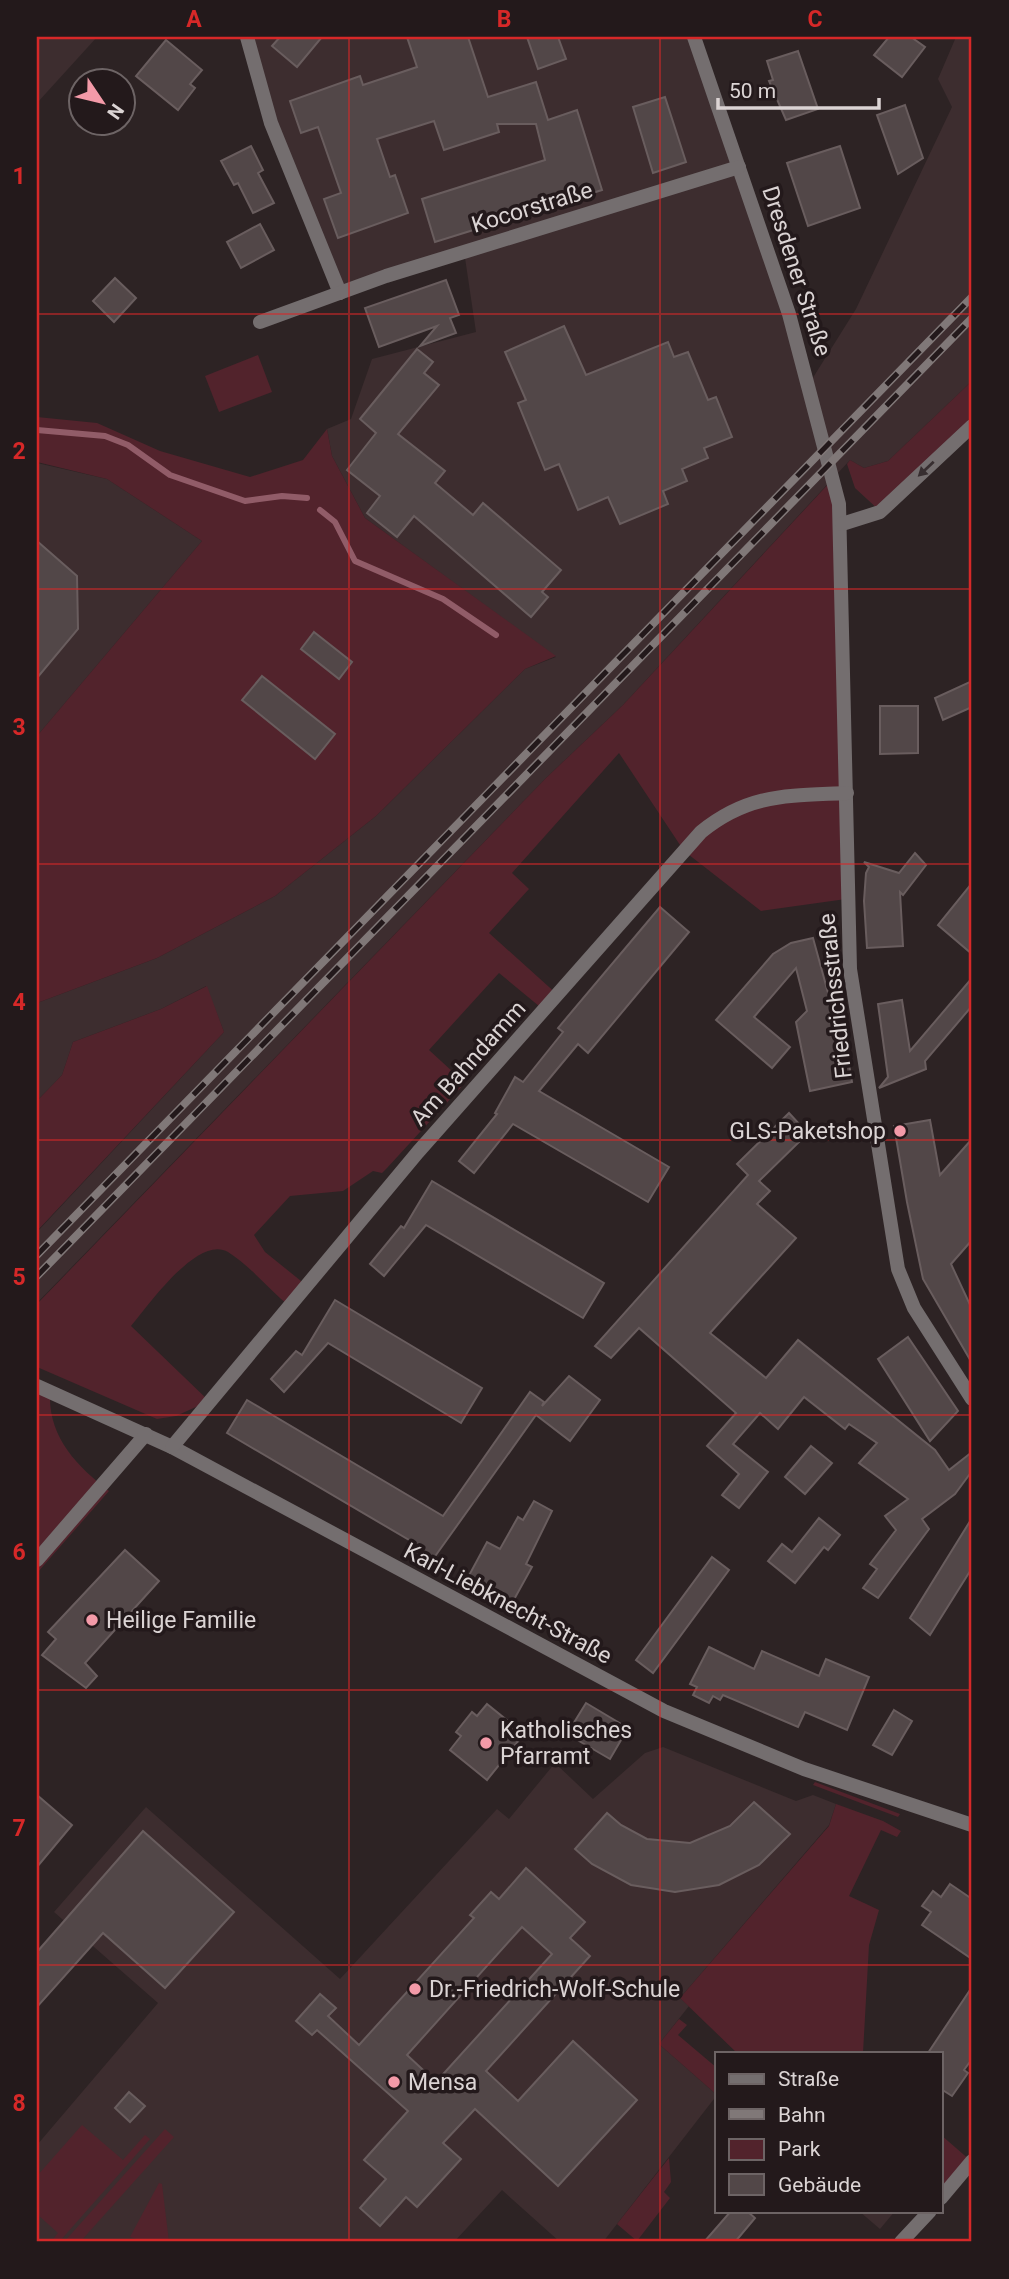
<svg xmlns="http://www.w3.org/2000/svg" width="1009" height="2279" font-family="Roboto,sans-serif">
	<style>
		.built { fill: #3d2d2f }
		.green { fill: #52232c }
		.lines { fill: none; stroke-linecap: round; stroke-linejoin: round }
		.stream { stroke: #915c68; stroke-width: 6 }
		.building { fill: #524748; stroke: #695d5e; stroke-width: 2; fill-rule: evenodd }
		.street { stroke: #746e6f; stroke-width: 14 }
		.rail-casing { stroke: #807878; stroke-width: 8 }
		.rail { stroke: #23191b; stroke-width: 5; stroke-dasharray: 16; stroke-linecap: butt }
		.oneway { fill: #372e30 }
		.grid { fill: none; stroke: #d62828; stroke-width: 2; stroke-opacity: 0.55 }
		.poi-dot { fill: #f39aa8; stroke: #23191b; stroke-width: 2.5 }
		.labels { text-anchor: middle; stroke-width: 7; stroke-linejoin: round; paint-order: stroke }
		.street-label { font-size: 23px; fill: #dbd4d4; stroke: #23191b }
		.poi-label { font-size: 23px; fill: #dbd4d4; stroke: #23191b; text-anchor: start }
		.neatline { fill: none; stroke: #d62828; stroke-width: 2.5 }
		.grid-label { font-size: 23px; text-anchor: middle; font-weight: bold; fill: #d62828 }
	</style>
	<rect width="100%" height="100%" fill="#2d2324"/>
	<g class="built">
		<path d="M37 37H97L37 103Z"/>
		<path d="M240 37H694L809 384 856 309 952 107 938 79 956 37H972V381L888 461 864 468 850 460 623 705 546 778 37 1303V1232L224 1032 206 986 161 1009 73 1042 62 1075 37 1101V1003L157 958 275 896 376 816 525 669 556 657 365 518 332 456 327 429 351 419 372 359 476 332 464 251 340 293Z"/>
		<path d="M37 463 107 479 202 541 37 736Z"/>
		<path d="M663 1747 796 1801 813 1795 836 1804 829 1825 680 1998 689 2006 659 2044 717 2095 603 2242H560L502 2190 454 2242 430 2240 428 2242H37V2145L158 2003 54 1912 146 1807 340 1979 497 1809 509 1819 555 1763 593 1799 645 1753Z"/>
		<path d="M859 2211H895L880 2229Z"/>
	</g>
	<g class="green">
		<path d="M258 355 272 392 219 412 205 376Z"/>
		<path d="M972 381V425L880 511 855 488 847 464 850 460 864 468 888 461Z"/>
		<path d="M37 417 97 423 160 451 250 477 303 460 327 429 332 456 365 518 556 656 525 669 376 816 275 896 157 958 37 1003V736L202 541 107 479 37 462Z"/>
		<path d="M832 480 846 793 740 806 846 794V899L761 911 684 851 619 753 512 873 529 889 489 933 559 996 545 1011 499 973 429 1050 465 1083 387 1168 382 1173 373 1171 343 1191 290 1196 254 1235 265 1252 306 1285 289 1306C269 1289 250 1266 228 1252 198 1234 148 1306 131 1326L209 1401 176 1416 157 1419 37 1367V1304L546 778 623 705Z"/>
		<path d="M207 986 224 1032 37 1231V1101L62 1075 73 1042 161 1009Z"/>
		<path d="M37 1389 50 1395C49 1438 77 1466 109 1491L37 1573Z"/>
		<path d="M815 1782 900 1814 898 1817 813 1785Z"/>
		<path d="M836 1804 883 1821 901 1831 897 1837 881 1830 849 1896 879 1910 869 1945 863 2053H737L680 1998 829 1826Z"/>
		<path d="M679 2019 687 2025 678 2035 717 2068V2095L659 2044Z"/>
		<path d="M82 2125 123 2160 145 2135 150 2139 59 2242H51L58 2233 37 2214V2176Z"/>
		<path d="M165 2129 174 2137 80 2242H64Z"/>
		<path d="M941 2135 971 2161 941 2196Z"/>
		<path d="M669 2158 671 2182 664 2192 670 2198 637 2241 617 2224Z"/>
		<path d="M159 2183 162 2184 169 2242H145L130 2237Z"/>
	</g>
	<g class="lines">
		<g class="stream">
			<path d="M37 430 105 436 128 445 170 475 245 501 282 496 307 498"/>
			<path d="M320 510 335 522 355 561 443 599 496 635"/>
		</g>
	</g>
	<g class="building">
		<path d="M280 37H322L297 67 272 46Z"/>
		<path d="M407 37H468L488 97 536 82 548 120 577 110 602 190 435 242 422 199 545 160 536 124H497L499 132 444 150 434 121 377 139 390 177 395 175 408 213 338 238 324 199 341 193 318 127 301 133 290 101 360 76 363 85 417 67Z"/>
		<path d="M527 37H558L566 59 538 69Z"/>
		<path d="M889 37H911L925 47 902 77 874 55Z"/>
		<path d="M166 40 202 70 190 84 195 88 178 110 136 76Z"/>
		<path d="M798 51 818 109 786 120 769 81 773 80 767 61Z"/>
		<path d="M665 97 686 162 653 173 633 107Z"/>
		<path d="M905 105 923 158 898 174 877 115Z"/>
		<path d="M251 146 263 170 258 173 274 203 253 213 238 183 234 185 221 161Z"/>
		<path d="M840 146 860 208 808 226 787 163Z"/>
		<path d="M260 224 274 250 241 268 227 242Z"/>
		<path d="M115 278 136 298 114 322 93 301Z"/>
		<path d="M446 280 459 315 450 318 456 333 420 346 437 326 379 347 365 308Z"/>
		<path d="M564 326 586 375 668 342 674 357 688 352 708 400 716 397 732 437 704 448 708 458 682 469 687 481 663 491 668 504 620 524 608 497 578 510 559 464 545 470 518 403 526 400 505 352Z"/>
		<path d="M417 349 433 362 424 373 439 385 398 434 445 471 435 483 473 515 483 503 561 570 542 592 548 597 531 617 414 516 397 537 367 513 380 496 347 470 376 433 360 419Z"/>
		<path d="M37 541 77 576 78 629 37 678Z"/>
		<path d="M314 632 352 662 339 679 301 649Z"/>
		<path d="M262 676 335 734 315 759 242 700Z"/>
		<path d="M972 681V707L943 720 935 698Z"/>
		<path d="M880 706H918V753L880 754Z"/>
		<path d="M915 853 926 865 903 895 900 892 903 946 867 948 864 901 866 873 869 867 864 862 899 873Z"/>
		<path d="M972 883V954L938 925Z"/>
		<path d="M660 907 689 932 588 1053 578 1044 539 1091 669 1167 648 1202 513 1124 474 1173 459 1161 497 1114 495 1113 515 1077 523 1082 563 1032 558 1028Z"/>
		<path d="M813 938 830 1000 838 998 852 1082 810 1091 796 1022 807 1011 796 968 754 1017 790 1047 772 1068 716 1020 773 954 791 943Z"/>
		<path d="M972 978V1006L925 1061 926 1069 879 1088 888 1077 878 1004 902 1000 910 1051Z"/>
		<path d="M789 1113 802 1127 800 1141 759 1181 770 1191 757 1204 796 1238 710 1333 766 1378 798 1340 935 1450 949 1470 972 1452V1471L955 1494 922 1519 929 1529 878 1598 863 1588 877 1569 870 1564 896 1530 885 1516 908 1499 859 1463 877 1443 849 1424 845 1429 804 1397 778 1429 760 1413 733 1444 768 1472 739 1508 722 1495 739 1474 707 1446 736 1413 639 1328 611 1358 595 1346 748 1175 737 1164Z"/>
		<path d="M930 1120 940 1175 972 1139V1240L951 1264 972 1309V1363L923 1279 907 1202 894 1126Z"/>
		<path d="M432 1181 604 1283 583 1318 426 1225 384 1276 370 1264 401 1226 404 1228Z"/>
		<path d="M335 1300 482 1388 461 1423 328 1343 284 1392 271 1379 296 1351 302 1355Z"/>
		<path d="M908 1337 958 1411 930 1441 878 1359Z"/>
		<path d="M569 1376 600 1400 570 1441 536 1415 431 1562 417 1553 421 1547 227 1433 247 1400 443 1516 530 1392 544 1402 542 1406Z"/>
		<path d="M811 1446 832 1463 805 1494 785 1477Z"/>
		<path d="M534 1501 552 1511 526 1564 532 1567 511 1605 466 1581 487 1542 500 1549 518 1517 523 1520Z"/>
		<path d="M819 1518 840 1535 828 1550 824 1547 795 1583 768 1561 782 1544 792 1552Z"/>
		<path d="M972 1518V1568L930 1635 910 1618Z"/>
		<path d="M125 1550 159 1581 85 1663 97 1676 86 1688 42 1655 56 1639 48 1632Z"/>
		<path d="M712 1557 729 1570 653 1673 636 1660Z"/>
		<path d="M709 1647 754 1669 762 1651 819 1676 826 1659 869 1677 847 1730 805 1712 798 1727 723 1695 720 1700 713 1696 709 1703 693 1695 697 1687 690 1684Z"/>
		<path d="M586 1703 628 1728 610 1759 567 1734Z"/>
		<path d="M487 1704 524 1734 487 1780 450 1750 461 1736 456 1732 472 1712 477 1716Z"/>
		<path d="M894 1710 912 1721 892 1755 873 1745Z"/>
		<path d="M37 1795 72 1825 37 1867Z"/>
		<path d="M754 1802 790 1834 759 1865 719 1885 675 1892 631 1885 592 1864 575 1849 607 1813 621 1825 647 1839 690 1843 730 1826Z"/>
		<path d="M143 1831 234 1912 165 1988 103 1933 37 2007V1952Z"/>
		<path d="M526 1868 585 1922 570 1938 590 1956 486 2071 518 2101 573 2041 637 2100 558 2186 475 2109 443 2143 461 2159 417 2207 406 2197 380 2226 360 2208 386 2179 364 2160 408 2111 317 2030 312 2035 296 2021 320 1994 336 2008 328 2016 359 2045 474 1918 470 1915 491 1892 499 1899ZM522 1927 552 1954 436 2082 407 2055Z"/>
		<path d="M950 1884 972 1899V1959L922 1925 931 1912 922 1906 933 1891 941 1897Z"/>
		<path d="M972 1987V2059L964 2070 968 2073 952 2096 941 2089V2053H928Z"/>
		<path d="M129 2092 145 2106 130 2122 115 2108Z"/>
		<path d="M731 2211H747L755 2218 735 2242H704Z"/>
	</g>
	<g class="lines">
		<g class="street">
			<path d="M247 37 271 123 340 293"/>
			<path d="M694 37 789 314 839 504 850 969 898 1269 914 1308 972 1399"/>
			<path d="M260 322 386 276 739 167"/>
			<path d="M842 524 880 512 972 426"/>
			<path d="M37 1386 172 1447 664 1711 804 1769 972 1825"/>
			<path d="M172 1447 418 1152 701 832C749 793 788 796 847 793"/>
			<path d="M37 1560 146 1434"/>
			<path d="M941 2198 972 2161"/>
			<path d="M901 2242 930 2211"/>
		</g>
		<defs>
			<g id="rail">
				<path d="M37 1255 972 297"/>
				<path d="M37 1276 972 318"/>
			</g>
		</defs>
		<use href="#rail" class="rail-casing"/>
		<use href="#rail" class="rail"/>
	</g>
	<defs><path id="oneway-solid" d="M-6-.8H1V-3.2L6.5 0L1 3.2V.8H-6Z" transform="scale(1.75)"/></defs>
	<use class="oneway" href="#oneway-solid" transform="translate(926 469) rotate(137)"/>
	<path class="grid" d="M349 37V2242M660 37V2242M37 314H972M37 589H972M37 864H972M37 1140H972M37 1415H972M37 1690H972M37 1965H972"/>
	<g class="poi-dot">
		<circle cx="900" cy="1131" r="7"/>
		<circle cx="92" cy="1620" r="7"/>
		<circle cx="486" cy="1743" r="7"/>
		<circle cx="415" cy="1989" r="7"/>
		<circle cx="394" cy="2082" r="7"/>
	</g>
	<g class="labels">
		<g class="street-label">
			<text transform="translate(532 207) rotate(-17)" y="8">Kocorstraße</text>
			<text transform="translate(797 271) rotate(72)" y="8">Dresdener Straße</text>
			<text transform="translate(835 996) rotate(-96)" y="8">Friedrichsstraße</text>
			<text transform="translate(468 1063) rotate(-48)" y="8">Am Bahndamm</text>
			<text transform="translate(508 1603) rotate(28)" y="8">Karl-Liebknecht-Straße</text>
		</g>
		<g class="poi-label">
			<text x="886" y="1139" text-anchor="end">GLS-Paketshop</text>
			<text x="106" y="1628">Heilige Familie</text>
			<text x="500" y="1738">Katholisches<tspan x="500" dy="26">Pfarramt</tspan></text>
			<text x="429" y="1997">Dr.-Friedrich-Wolf-Schule</text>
			<text x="408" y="2090">Mensa</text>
		</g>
	</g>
	<rect width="1009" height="2279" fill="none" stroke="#23191b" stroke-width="77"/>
	<rect x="715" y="2052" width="228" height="161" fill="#23191b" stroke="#6d6465" stroke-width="2"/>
	<rect x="729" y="2074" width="35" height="10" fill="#746e6f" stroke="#6d6465" stroke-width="2"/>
	<text x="778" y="2086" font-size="21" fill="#dbd4d4">Straße</text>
	<rect x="729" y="2109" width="35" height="10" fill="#807878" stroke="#6d6465" stroke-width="2"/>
	<text x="778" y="2122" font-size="21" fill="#dbd4d4">Bahn</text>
	<rect x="729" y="2139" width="35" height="21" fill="#52232c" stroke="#6d6465" stroke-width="2"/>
	<text x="778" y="2156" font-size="21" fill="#dbd4d4">Park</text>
	<rect x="729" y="2174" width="35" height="21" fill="#524748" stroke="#6d6465" stroke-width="2"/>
	<text x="778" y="2192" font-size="21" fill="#dbd4d4">Gebäude</text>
	<g transform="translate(102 102) rotate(125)"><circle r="33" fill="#23191b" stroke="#6d6465" stroke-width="2"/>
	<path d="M0-5L12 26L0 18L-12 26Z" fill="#f39aa8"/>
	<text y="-10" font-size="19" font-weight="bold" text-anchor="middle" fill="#dbd4d4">N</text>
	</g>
	<path d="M718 98v10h161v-10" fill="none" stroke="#dbd4d4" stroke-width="3.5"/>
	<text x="729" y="98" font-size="21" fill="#dbd4d4" stroke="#23191b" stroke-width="5" paint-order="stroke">50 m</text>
	<rect x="38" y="38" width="932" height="2202" class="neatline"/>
	<g class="grid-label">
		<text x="194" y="27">A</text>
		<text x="504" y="27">B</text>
		<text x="815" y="27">C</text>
		<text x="19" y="184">1</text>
		<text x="19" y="459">2</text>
		<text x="19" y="735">3</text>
		<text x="19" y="1010">4</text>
		<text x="19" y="1285">5</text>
		<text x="19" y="1560">6</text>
		<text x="19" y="1836">7</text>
		<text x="19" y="2111">8</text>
	</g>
</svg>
